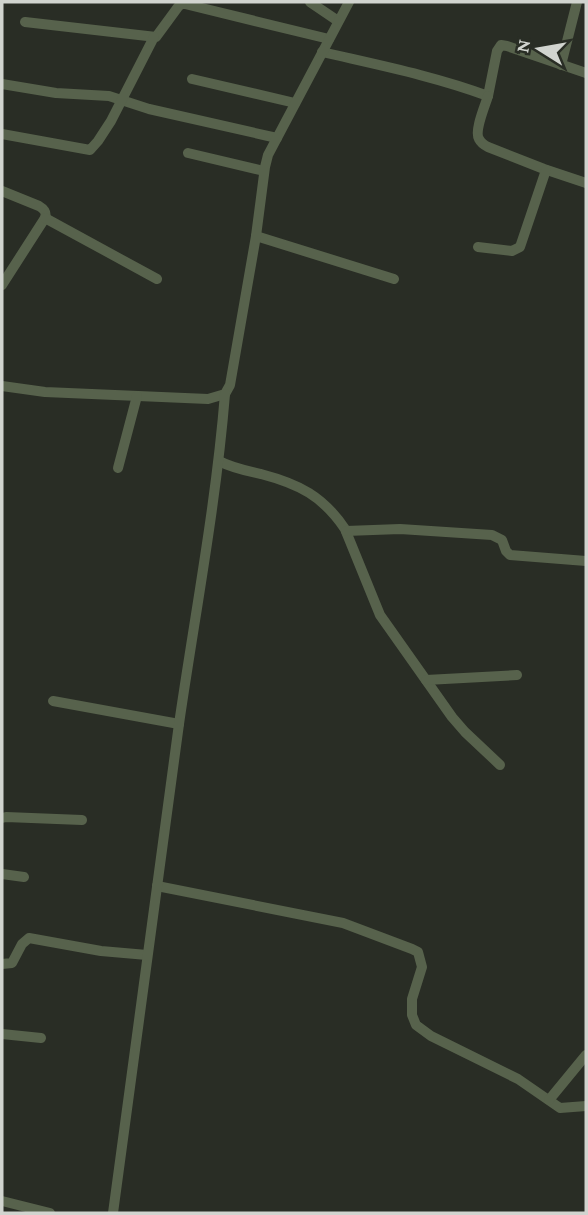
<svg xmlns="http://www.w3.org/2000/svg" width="588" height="1215" font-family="'Crimson Pro',serif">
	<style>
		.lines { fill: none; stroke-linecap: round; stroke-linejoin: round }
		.minor { stroke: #57624c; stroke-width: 10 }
	</style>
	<rect width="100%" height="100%" fill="#292d25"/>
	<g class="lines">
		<g class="minor">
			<path d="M310 2 338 21"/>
			<path d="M25 22 156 37 178 7 181 4H185L329 39"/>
			<path d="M322 52C378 65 434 76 488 96L497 51 501 45 507 46 586 73"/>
			<path d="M561 65 577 2"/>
			<path d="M192 79 295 103"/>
			<path d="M2 84 56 93 109 96 149 109 277 138"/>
			<path d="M488 96C485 106 474 131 479 139 481 143 484 145 488 147L544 169 586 183"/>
			<path d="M2 134 90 150 98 141 111 121 154 37"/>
			<path d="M188 153 264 171"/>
			<path d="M2 191 39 206C44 209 47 212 45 218L2 285"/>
			<path d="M45 218 157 279"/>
			<path d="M256 236 394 279"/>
			<path d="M478 247 512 251 520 247 546 170"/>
			<path d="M2 386 45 392 208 399 225 394 230 385 256 236 265 167 268 155 349 2"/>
			<path d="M219 461C232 468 247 471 261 474 299 484 323 496 345 529L380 615 452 717 465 732 500 765"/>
			<path d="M118 468 137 396"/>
			<path d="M346 531 400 529 492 535 502 540 506 551 510 555 586 561"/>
			<path d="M426 680 517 675"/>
			<path d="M53 701 179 724"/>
			<path d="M2 818 6 817 82 820"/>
			<path d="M2 874 24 877"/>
			<path d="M157 886 343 923 412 949 418 952 422 967 412 999V1015L416 1025 431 1036 518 1079 560 1108 586 1106"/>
			<path d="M2 964 12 963 22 944 29 938 101 951 147 955"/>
			<path d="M2 1034 41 1038"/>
			<path d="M549 1100 586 1055"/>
			<path d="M2 1201 50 1213"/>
			<path d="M113 1213C136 1050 156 887 179 724 195 614 216 505 225 394"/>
		</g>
	</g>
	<rect width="588" height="1215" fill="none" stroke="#d1d4cf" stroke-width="7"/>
	<g transform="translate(539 49) rotate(281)" stroke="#292d25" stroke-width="5" paint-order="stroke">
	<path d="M0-5L12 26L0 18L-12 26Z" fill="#d1d4cf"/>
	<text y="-10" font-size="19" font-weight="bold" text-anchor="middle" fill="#d1d4cf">N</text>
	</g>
</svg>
